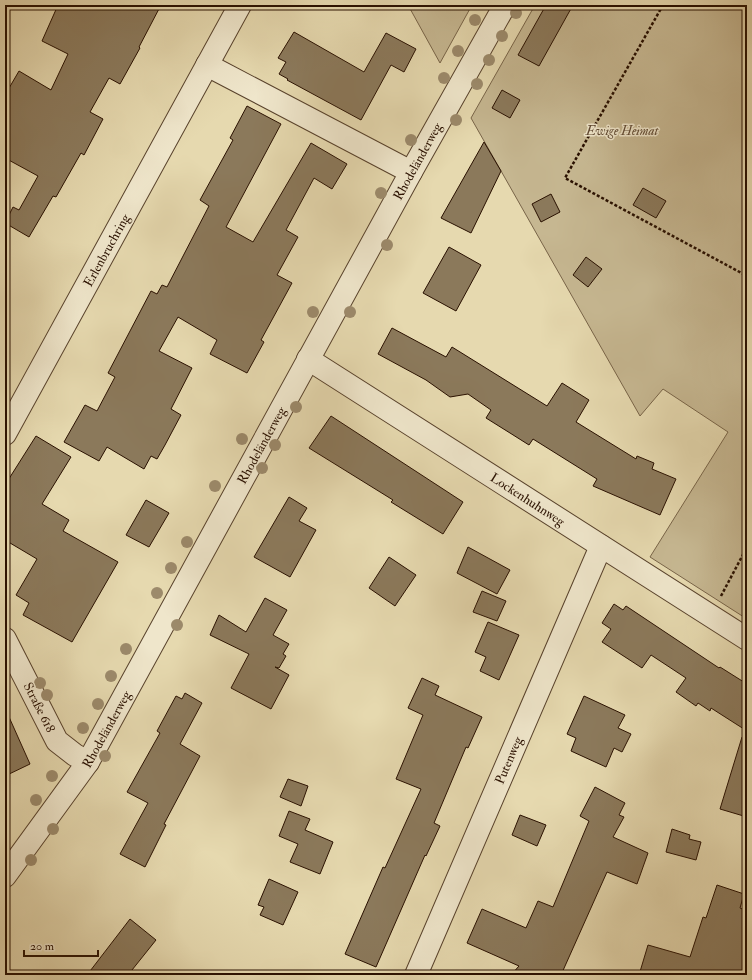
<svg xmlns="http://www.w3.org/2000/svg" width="752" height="980" font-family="'IM FELL Double Pica',serif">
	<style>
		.green { fill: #c6b791; stroke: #786448 }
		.building { fill: #8b795b; stroke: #291000 }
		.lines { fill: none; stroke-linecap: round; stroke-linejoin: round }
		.minor-casing { stroke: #58422c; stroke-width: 24 }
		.path { stroke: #291000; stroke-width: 2.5; stroke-dasharray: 3 2; stroke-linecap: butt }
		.minor { stroke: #efe6cb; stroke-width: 22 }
		.tree { fill: #9c8a6b }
		.labels { text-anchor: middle; stroke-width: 3; stroke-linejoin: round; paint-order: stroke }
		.park-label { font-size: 13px; font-style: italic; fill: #604a33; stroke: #efe6cb }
		.street-label { font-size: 13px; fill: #291000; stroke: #efe6cb }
	</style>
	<rect width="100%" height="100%" fill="#e6d9af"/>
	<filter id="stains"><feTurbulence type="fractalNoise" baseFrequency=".005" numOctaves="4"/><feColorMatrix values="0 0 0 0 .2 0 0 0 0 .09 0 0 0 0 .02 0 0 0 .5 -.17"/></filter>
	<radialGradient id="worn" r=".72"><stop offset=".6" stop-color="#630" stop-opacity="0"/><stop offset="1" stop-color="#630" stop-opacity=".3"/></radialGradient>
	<g class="green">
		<path d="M408 5H472L440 63Z"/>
		<path d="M535 5H747V288L744 292 747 298V619L650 557 728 432 663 389 640 416 471 118Z"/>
	</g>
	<g class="building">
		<path d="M58 5H161L139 47 140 48 120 84 109 78 90 112 103 119 84 155 81 153 56 197 53 196 29 237 5 223 13 207 19 210 38 176 5 158V95L19 71 51 90 68 54 42 41Z"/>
		<path d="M546 5H573L539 66 518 55Z"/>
		<path d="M294 32 364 72 386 33 416 49 404 72 391 65 361 120 287 80 288 79 279 74 286 62 278 58Z"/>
		<path d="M502 90 520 100 510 118 492 108Z"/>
		<path d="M247 106 281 124 226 227 253 242 311 143 347 164 332 189 314 178 286 230 298 237 277 275 292 283 261 340 264 342 247 373 210 354 217 340 178 317 159 351 192 368 171 409 181 415 165 445 157 459 151 456 144 469 107 447 99 461 64 442 85 405 97 411 115 377 108 373 151 291 157 294 162 285 167 287 209 206 200 200 233 140 230 138Z"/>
		<path d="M484 142 501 171 471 233 441 218Z"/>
		<path d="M643 188 666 201 656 218 633 205Z"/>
		<path d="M551 194 560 212 541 222 532 204Z"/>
		<path d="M449 247 481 265 456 311 423 293Z"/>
		<path d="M586 257 602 269 588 287 573 275Z"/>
		<path d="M392 328 446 357 452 347 547 406 562 383 589 400 576 422 636 459 637 456 654 463 652 469 676 479 660 515 593 486 597 479 533 439 529 445 510 433 486 418 491 410 468 394 450 397 426 380 378 354Z"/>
		<path d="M331 416 463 502 443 534 391 502 393 500 309 448Z"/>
		<path d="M36 436 71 457 42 504 69 520 63 531 118 562 72 642 23 615 29 603 16 595 37 559 5 540V485Z"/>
		<path d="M289 497 307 508 299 521 316 530 290 577 254 557Z"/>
		<path d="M146 500 169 513 149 547 126 535Z"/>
		<path d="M468 547 510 570 497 594 457 573Z"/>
		<path d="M389 557 416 575 395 606 369 588Z"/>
		<path d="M482 591 506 601 497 621 473 612Z"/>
		<path d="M265 598 287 610 273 635 289 644 283 654 286 656 279 668 275 667 289 675 271 709 231 688 249 654 210 635 219 615 246 632Z"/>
		<path d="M614 604 623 610 626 606 719 668 720 667 747 684V731L711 708 710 711 698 703 696 706 676 692 686 678 651 655 642 668 602 642 611 629 602 623Z"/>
		<path d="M488 622 519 635 499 680 480 671 486 657 475 652Z"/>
		<path d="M422 678 439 686 435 695 482 717 468 748 466 747 434 823 440 826 426 856 425 855 376 967 345 954 383 867 385 868 421 789 396 779 423 715 408 708Z"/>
		<path d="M185 693 202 703 180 744 200 756 164 824 166 825 145 867 120 854 148 803 127 792 160 733 157 731 176 696 182 699Z"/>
		<path d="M584 696 625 715 618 728 631 734 622 752 614 748 606 767 571 751 576 738 567 734Z"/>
		<path d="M5 708 30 764 5 776Z"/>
		<path d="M742 737 747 738V817L720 809Z"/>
		<path d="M288 779 308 786 301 806 280 797Z"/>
		<path d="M595 787 625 803 619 815 624 817 613 837 648 853 637 884 607 872 561 975H511L519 966 467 943 482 909 526 928 538 901 553 907 589 821 580 816Z"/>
		<path d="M289 811 310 819 305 830 333 842 320 874 290 862 298 844 279 836Z"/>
		<path d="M520 815 546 825 537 846 512 835Z"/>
		<path d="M672 829 690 835 689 839 701 842 696 860 666 852Z"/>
		<path d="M269 879 298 892 283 925 260 915 264 907 258 905Z"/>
		<path d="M717 885 744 894 740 908 747 911V975H639L648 945 690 957 703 917 706 918Z"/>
		<path d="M130 919 156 940 128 975H87Z"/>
	</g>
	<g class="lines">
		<defs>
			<g id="minor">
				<path d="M207 65 411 172"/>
				<path d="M308 359 747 639"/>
				<path d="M5 434 240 5"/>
				<path d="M5 639 57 741 75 755 88 762"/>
				<path d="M5 876 88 762 411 172 505 5"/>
				<path d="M416 975 601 546"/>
			</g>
		</defs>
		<use href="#minor" class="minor-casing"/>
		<g class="path">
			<path d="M663 5 565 178 747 276"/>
			<path d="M721 596 747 547"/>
		</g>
		<use href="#minor" class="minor"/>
	</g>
	<g class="tree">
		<circle cx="516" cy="13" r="6"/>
		<circle cx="475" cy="20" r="6"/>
		<circle cx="502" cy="36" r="6"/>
		<circle cx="458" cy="51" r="6"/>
		<circle cx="489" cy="60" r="6"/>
		<circle cx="444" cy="78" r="6"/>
		<circle cx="477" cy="84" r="6"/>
		<circle cx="456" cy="120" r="6"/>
		<circle cx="411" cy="140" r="6"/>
		<circle cx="381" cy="193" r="6"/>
		<circle cx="387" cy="245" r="6"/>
		<circle cx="313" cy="312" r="6"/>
		<circle cx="350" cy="312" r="6"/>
		<circle cx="296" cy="407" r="6"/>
		<circle cx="242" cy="439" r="6"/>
		<circle cx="275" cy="445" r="6"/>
		<circle cx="262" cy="468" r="6"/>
		<circle cx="215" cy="486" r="6"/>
		<circle cx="187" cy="542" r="6"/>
		<circle cx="171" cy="568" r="6"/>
		<circle cx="157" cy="593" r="6"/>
		<circle cx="177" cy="625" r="6"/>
		<circle cx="126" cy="649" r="6"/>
		<circle cx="111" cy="676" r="6"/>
		<circle cx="40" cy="683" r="6"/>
		<circle cx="47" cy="695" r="6"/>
		<circle cx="98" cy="704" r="6"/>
		<circle cx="83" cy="728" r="6"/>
		<circle cx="105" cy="756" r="6"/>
		<circle cx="52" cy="776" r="6"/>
		<circle cx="36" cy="800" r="6"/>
		<circle cx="53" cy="829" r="6"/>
		<circle cx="31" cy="860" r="6"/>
	</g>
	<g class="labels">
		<g class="park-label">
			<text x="622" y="135">Ewige Heimat</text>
		</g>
		<g class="street-label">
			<text transform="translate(417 161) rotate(-61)" y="5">Rhodeländerweg</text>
			<text transform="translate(106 250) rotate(-61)" y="5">Erlenbruchring</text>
			<text transform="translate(261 445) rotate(-61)" y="5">Rhodeländerweg</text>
			<text transform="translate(528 499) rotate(33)" y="5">Lockenhuhnweg</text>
			<text transform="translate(40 707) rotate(63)" y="5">Straße 618</text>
			<text transform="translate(106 729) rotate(-61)" y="5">Rhodeländerweg</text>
			<text transform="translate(508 760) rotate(-67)" y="5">Putenweg</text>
		</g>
	</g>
	<rect width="752" height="980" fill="none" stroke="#e6d9af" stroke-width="20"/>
	<rect x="6" y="6" width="740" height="968" fill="none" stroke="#291000" stroke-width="2"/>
	<rect x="10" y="10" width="732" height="960" fill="none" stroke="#291000"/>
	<path d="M24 950v6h74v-6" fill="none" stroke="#291000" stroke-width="2"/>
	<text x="30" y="950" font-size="12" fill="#291000" stroke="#efe6cb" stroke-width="3" paint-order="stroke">20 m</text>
	<rect width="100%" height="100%" filter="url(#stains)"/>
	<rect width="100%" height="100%" fill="url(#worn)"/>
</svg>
